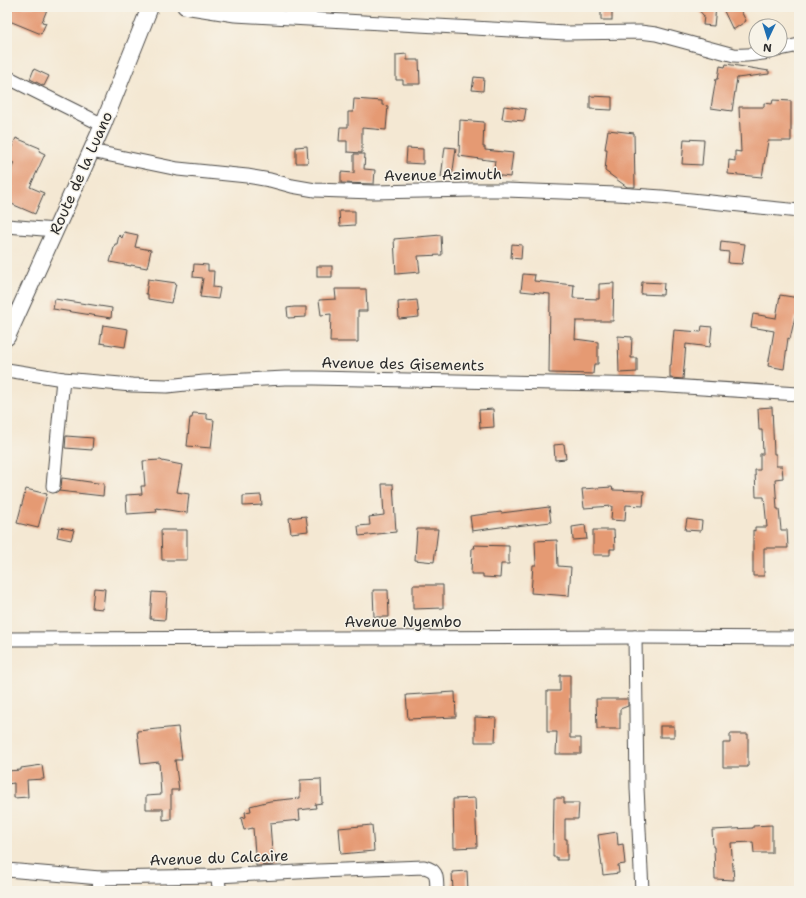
<svg xmlns="http://www.w3.org/2000/svg" width="806" height="898" font-family="'Shantell Sans',sans-serif">
	<style>
		.building { fill: #e59a73 }
		.lines { fill: none; stroke-linecap: round; stroke-linejoin: round }
		.minor-casing { stroke: #494744; stroke-width: 15 }
		.tertiary-casing { stroke: #494744; stroke-width: 18 }
		.minor { stroke: #fff; stroke-width: 13 }
		.tertiary { stroke: #fff; stroke-width: 16 }
		.labels { text-anchor: middle; stroke-width: 3; stroke-linejoin: round; paint-order: stroke }
		.street-label { font-size: 15px; fill: #2b2b2b; stroke: #f7f3e8 }
	</style>
	<rect width="100%" height="100%" fill="#f7f3e8"/>
	<filter id="ink" filterUnits="userSpaceOnUse"><feTurbulence type="fractalNoise" baseFrequency=".025" numOctaves="2"/><feDisplacementMap in="SourceGraphic" scale="8" xChannelSelector="R" yChannelSelector="G"/><feConvolveMatrix kernelMatrix="1 2 1 2 8 2 1 2 1" color-interpolation-filters="sRGB"/></filter>
	<filter id="wash" filterUnits="userSpaceOnUse"><feTurbulence type="fractalNoise" baseFrequency=".012" numOctaves="4" result="noise"/><feDisplacementMap in="SourceGraphic" scale="16" xChannelSelector="R" yChannelSelector="G"/><feGaussianBlur stdDeviation="0.9" result="paint"/><feColorMatrix in="noise" values="0 0 0 0 0 0 0 0 0 0 0 0 0 0 0 0 0 1.4 0 .05"/><feComposite in="paint" operator="in"/></filter>
	<g filter="url(#wash)">
		<rect width="100%" height="100%" fill="#f4e8d3"/>
		<g id="blocks">
			<g class="building">
				<path d="M13 7H48L42 22 46 23 41 34 7 20V18Z"/>
				<rect x="601" y="7" width="11" height="13"/>
				<path d="M696 7H716L714 26 703 25 704 16Z"/>
				<path d="M722 7H739L746 21 733 30Z"/>
				<path d="M407 54V60H419L420 84H403V80H396V55Z"/>
				<path d="M726 64 769 71V74L737 78 732 111 711 108 716 79H718L720 66 725 67Z"/>
				<path d="M34 69 49 76 44 86 30 79Z"/>
				<path d="M474 77 484 78 483 91 472 90Z"/>
				<path d="M590 96 612 97V110L590 109Z"/>
				<path d="M354 99 382 101V105L388 106 386 130 362 128V153L347 152V141H339L340 127H348V112H353Z"/>
				<path d="M773 100 791 101V141H768L762 177 728 174 729 160 735 161V151L741 152 739 107H764V103L772 104Z"/>
				<path d="M504 106 526 109 524 121 502 119Z"/>
				<path d="M460 120 484 122 483 147H485V150L513 153 510 177 493 175 495 161 459 156Z"/>
				<path d="M608 130 634 133 635 187H627L605 171 607 149H605Z"/>
				<path d="M16 138 40 148 39 151 45 154 30 187 44 193 35 214 7 202V179L14 163 7 160V158Z"/>
				<path d="M684 139 704 140 702 165 682 164Z"/>
				<path d="M307 146 308 163H296V147Z"/>
				<path d="M445 147 456 148 452 178 441 177Z"/>
				<path d="M407 148 423 149V164L406 163Z"/>
				<path d="M354 154H365L364 169 375 170 374 184 341 183V172L354 173Z"/>
				<path d="M339 211H355V225L340 226Z"/>
				<path d="M124 232 138 235 135 247 151 250 147 268 131 265V266L110 262 115 244H117L119 235 122 238Z"/>
				<path d="M441 235 442 255 418 256 420 272 396 274 394 239Z"/>
				<path d="M721 241 745 244 742 264 728 263 729 252 720 251Z"/>
				<path d="M512 244 522 245 521 259 511 258Z"/>
				<path d="M194 264 208 265V271H214L213 287 220 288 218 299 200 297 203 278 193 277Z"/>
				<rect x="317" y="266" width="15" height="11"/>
				<path d="M523 274 535 275 534 281 574 285 573 298 599 299V284L614 283 613 321H576L575 339 598 342V364H594L593 374 549 373 550 294 521 291Z"/>
				<path d="M148 279 176 283 173 298H172L171 303 148 299V294H146Z"/>
				<path d="M642 282 664 283 663 295 641 294Z"/>
				<path d="M335 289H366L367 311H358V342H330L331 314 321 315 319 300 336 299Z"/>
				<path d="M780 295 799 298V318L795 317 790 339 788 338 784 369 768 366 774 331 751 327 753 314 776 318Z"/>
				<path d="M55 299 112 308 111 318 53 309Z"/>
				<path d="M417 300 419 317 399 319 398 302Z"/>
				<path d="M294 307H306V317L288 318 287 308Z"/>
				<path d="M103 325 128 329 125 347 100 343Z"/>
				<path d="M702 326 712 327 710 347 686 344 683 379 670 378V365H671L674 330 701 332Z"/>
				<path d="M618 336 632 337 631 358H637V372L619 373Z"/>
				<path d="M772 407 774 454H776V466H782L783 478 775 479 777 509H779L781 530H787L788 548H764V576H753V530L755 531V527H767L764 497H756L755 470H760V454H763L762 430H759L758 408Z"/>
				<path d="M493 409 494 427 480 428 479 410Z"/>
				<path d="M193 413 207 414V419L214 420 211 448 187 446 190 418H192Z"/>
				<path d="M66 436 93 438 92 450 65 448Z"/>
				<path d="M564 444 566 459 555 460 554 445Z"/>
				<path d="M161 460 162 461 182 465 177 492 189 494 187 513 156 508 157 512 127 514 126 495 142 494 141 486H145L143 461Z"/>
				<path d="M62 478 104 484 103 496 59 491 61 487Z"/>
				<path d="M382 484H393L396 532 359 536 358 526 370 525 369 517 384 515Z"/>
				<path d="M612 487 613 490 644 491 643 506 626 505 625 521 611 520 612 506 584 508 582 489Z"/>
				<path d="M26 489 47 494 38 528 17 523Z"/>
				<path d="M261 495 262 505 243 506V496Z"/>
				<path d="M549 507 551 522 515 526V525L472 531 470 516 501 512V513Z"/>
				<path d="M306 516 308 531 291 533 289 518Z"/>
				<path d="M687 519 702 521 701 531 685 530Z"/>
				<path d="M585 525 587 539 573 540 572 527Z"/>
				<path d="M59 527 74 530 71 540 57 537Z"/>
				<path d="M417 529H438L434 562 415 560Z"/>
				<path d="M161 530H187V560H162Z"/>
				<path d="M593 530H614L615 549H610V555H593Z"/>
				<path d="M557 540 558 566 571 567 569 596 531 593 533 565H536L535 541Z"/>
				<path d="M474 545 509 546V564H501L500 578 483 577V574H471L472 548H475Z"/>
				<path d="M413 585H443V608L413 609Z"/>
				<path d="M94 588 105 589 103 609 92 608Z"/>
				<path d="M373 590H388L389 617H374Z"/>
				<path d="M152 592 167 593 165 620 150 619Z"/>
				<path d="M560 675H570V738H581V754H556L557 732H547V691H560Z"/>
				<path d="M455 692 456 717 408 719 406 695Z"/>
				<path d="M596 699H628V706L620 709V729H597Z"/>
				<path d="M475 717 496 718 495 742H475Z"/>
				<rect x="660" y="726" width="14" height="11"/>
				<path d="M178 727 182 760H175L179 790H171V819L163 820V809H146V796L161 795 159 762 141 764 137 731Z"/>
				<path d="M730 734H748V767H723V743H730Z"/>
				<path d="M42 765 44 779 27 780 28 797 14 798V783L7 784V771L21 770V768Z"/>
				<path d="M321 779 322 803 315 804 316 808 299 810 300 820 270 823 273 865 256 866 253 828 244 830 241 818 246 817 245 812 251 811 250 806 270 801 300 798V780Z"/>
				<path d="M475 798 477 847 454 848 453 799Z"/>
				<path d="M554 798H564V803H579L578 819H565V839H567V860H557V857H553Z"/>
				<path d="M372 825 374 851 341 854 339 828Z"/>
				<path d="M772 825V853H754L753 842 731 843 734 880 715 879 714 847H713L712 830 753 828V826Z"/>
				<path d="M617 832 618 845 623 844 625 864 618 865 619 873 603 875 598 835Z"/>
				<path d="M467 871 468 891H453L452 872Z"/>
			</g>
		</g>
	</g>
	<g filter="url(#ink)">
		<use href="#blocks" fill-opacity="0" stroke="#494744" stroke-width="1"/>
		<g class="lines">
			<defs>
				<g id="minor">
					<path d="M184 7 235 15 566 33 640 32 656 34 734 55C750 56 762 54 777 50"/>
					<path d="M780 49 799 45"/>
					<path d="M7 77 103 125"/>
					<path d="M91 151 178 169 247 176 270 180 292 186 315 190 373 192 472 190H505L617 194 662 197 799 211"/>
					<path d="M7 226 55 230"/>
					<path d="M7 370 63 379 132 385 167 386 204 382 285 378H314L654 385 799 394"/>
					<path d="M53 486 63 379"/>
					<path d="M635 637 637 788 642 891"/>
					<path d="M7 639 635 637 799 638"/>
					<path d="M7 870 100 878 217 876 318 871 424 867C439 871 436 877 437 891"/>
					<path d="M217 876 220 891"/>
					<path d="M99 891 100 878"/>
				</g>
				<path id="tertiary" d="M7 337 103 125 150 7"/>
			</defs>
			<use href="#minor" class="minor-casing"/>
			<use href="#tertiary" class="tertiary-casing"/>
			<use href="#minor" class="minor"/>
			<use href="#tertiary" class="tertiary"/>
		</g>
	</g>
	<g class="labels">
		<g class="street-label">
			<text transform="translate(81 173) rotate(-66)" y="5">Route de la Luano</text>
			<text transform="translate(443 175) rotate(-1)" y="5">Avenue Azimuth</text>
			<text transform="translate(403 364) rotate(1)" y="5">Avenue des Gisements</text>
			<text x="403" y="627">Avenue Nyembo</text>
			<text transform="translate(219 858) rotate(-2)" y="5">Avenue du Calcaire</text>
		</g>
	</g>
	<rect width="806" height="898" fill="none" stroke="#f7f3e8" stroke-width="24"/>
	<g transform="translate(768 38) rotate(184)"><circle r="19" fill="#f7f3e8" stroke="#a5a39c"/>
	<path d="M0-3L7 15L0 10L-7 15Z" fill="#1f6fb2"/>
	<text y="-6" font-size="11" font-weight="bold" text-anchor="middle" fill="#2b2b2b">N</text>
	</g>
</svg>
